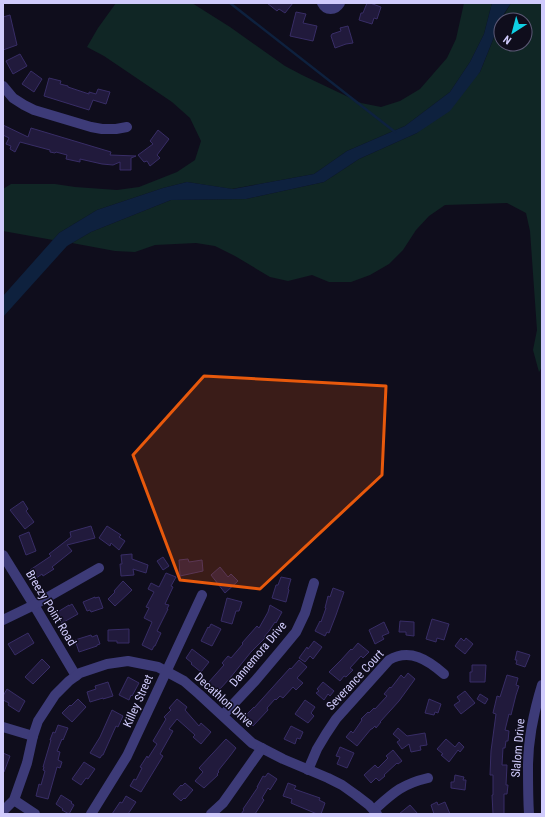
<svg xmlns="http://www.w3.org/2000/svg" width="545" height="817" font-family="'Roboto Condensed',sans-serif">
	<style>
		.green { fill: #102625 }
		.water { fill: #0e213e }
		.lines { fill: none; stroke-linecap: round; stroke-linejoin: round }
		.stream { stroke: #0e213e; stroke-width: 2.5 }
		.building { fill: #211a3c; stroke: #382d66 }
		.minor { stroke: #3d3b78; stroke-width: 10 }
		.marked { fill: #e8590c; fill-opacity: 0.2; stroke: #e8590c; stroke-width: 3; stroke-linejoin: round }
		.labels { text-anchor: middle; stroke-width: 3; stroke-linejoin: round; paint-order: stroke }
		.street-label { font-size: 12px; fill: #d0cbfc; stroke: #0f0d1c }
	</style>
	<rect width="100%" height="100%" fill="#0f0d1c"/>
	<g class="green">
		<path d="M116 3H192L230 27 285 66 302 75 361 103 381 107 400 101 420 89 447 58 456 39 464 3H492L484 34 470 62 450 92 405 126 347 151 314 174 232 189 187 182 163 188 97 210 59 233 53 240 3 231V189L11 184H55L75 187 117 190 139 187 177 172 195 160 201 141 190 118 172 102 104 56 87 47 98 28Z"/>
		<path d="M511 3H542V367L539 372 533 350 537 330 530 231 526 213 507 203 445 205 429 216 416 230 403 250 389 264 370 275 351 282H329L312 275 288 281 270 277 235 256 215 246 196 243 155 245 135 252 115 251 72 243 91 232 171 200 246 199 324 182 359 159 417 133 480 72 501 20V44H525V20H501Z"/>
	</g>
	<path class="water" d="M492 3H511L502 17 480 72 450 111 417 133 359 159 324 182 246 199 171 200 91 232 67 246 3 317V296L59 233 97 210 163 188 187 182 233 189 314 174 347 151 405 126 450 92 470 62 484 34Z"/>
	<g class="lines">
		<path class="stream" d="M230 3 395 132"/>
	</g>
	<g class="building">
		<path d="M267 3H293L285 13 279 9 277 11Z"/>
		<path d="M367 3H370L381 7 377 19 374 18 372 24 359 20 361 13H363Z"/>
		<path d="M296 12 306 14 303 23 317 26 313 41 290 36Z"/>
		<path d="M10 15 17 45 3 50V17Z"/>
		<path d="M348 26 353 43 346 44 335 48 331 36 332 34 341 31 340 28Z"/>
		<path d="M20 54 27 66 13 74 6 61Z"/>
		<path d="M31 71 42 79 34 92 22 84Z"/>
		<path d="M49 78 61 81 60 84 68 86V87L89 94V92L96 94 98 89 110 92 106 104 93 100 89 110 44 96Z"/>
		<path d="M3 125 28 137 31 128 111 152 110 155 136 156 131 158V170H120V162L113 165 102 164 80 159V162L66 159 67 155 56 152 55 153 50 152V150L20 142 15 152 10 149 11 146 6 144 9 138 3 135Z"/>
		<path d="M158 130 169 139 157 155 160 158 150 166 147 161 144 162 138 155 153 144 150 141Z"/>
		<path d="M23 501 28 509 26 511 34 522 25 529 10 510Z"/>
		<path d="M91 526 95 538 67 545 72 551 52 567 54 569 43 576 42 574 35 579 30 570 51 556 49 554 71 537 70 532Z"/>
		<path d="M107 526 121 535 119 537 125 541 119 550 111 543 110 546 99 538Z"/>
		<path d="M29 532 36 551 26 555 19 536Z"/>
		<path d="M132 554V559L148 565 146 573 133 569 134 575 121 576 120 564H122L121 555Z"/>
		<path d="M163 557 169 566 163 570 157 561Z"/>
		<path d="M188 559 189 562 202 560 203 571 180 576 179 560Z"/>
		<path d="M220 567 228 577 231 574 238 581 225 593 211 575Z"/>
		<path d="M166 573 176 577 171 586 173 587 165 604 169 605 167 609H168L157 631 161 633 155 646H154L152 650 142 645 152 622 144 618 149 608 146 607 154 592 148 589 151 583 159 587Z"/>
		<path d="M281 577 291 579 288 589 289 590 286 602 272 598 276 585H278Z"/>
		<path d="M123 581 132 590 115 606 108 599 115 592 114 591Z"/>
		<path d="M333 588 344 592 336 615 329 633 327 632 325 636 315 631 320 621 321 622 326 608H325L328 596 330 597Z"/>
		<path d="M95 597V598L99 597 103 608 91 612 90 610 87 611 83 602Z"/>
		<path d="M227 598 242 602 239 611H236L232 624 221 621Z"/>
		<path d="M72 604 78 614 62 623 56 613 69 605V606Z"/>
		<path d="M270 605 282 612 276 623 275 622 269 631 264 637 265 638 251 652 230 678 220 689 219 688 216 691 208 683 224 665 222 663 228 656 231 658 243 644 242 643 257 626 259 628 268 612Z"/>
		<path d="M432 619 449 624 444 640 437 638 436 642 426 639Z"/>
		<path d="M400 621 414 622V636L406 635V632H399Z"/>
		<path d="M384 622 389 633 382 636 384 639 375 644 369 630Z"/>
		<path d="M211 624 221 629 212 646 201 641 208 627 209 628Z"/>
		<path d="M129 629V643H117V641H108V630Z"/>
		<path d="M28 633 34 643 15 655 8 644Z"/>
		<path d="M91 635 92 637 97 635 100 644 97 645V646L79 652 75 640Z"/>
		<path d="M461 638 464 641 466 638 473 644 465 654 455 646Z"/>
		<path d="M314 641 322 647 313 659 310 656 305 662 299 658 307 647 308 649Z"/>
		<path d="M358 643 369 652 363 658 361 656 350 668 353 670 346 677 344 676 340 681 329 672 341 660 351 649 352 650Z"/>
		<path d="M192 649 209 662 201 672 191 664 192 663 186 658Z"/>
		<path d="M517 651 530 655 525 667 516 664 517 660H515Z"/>
		<path d="M42 659 50 667 33 684 25 677Z"/>
		<path d="M299 660 307 667 297 678 303 683 296 690 293 687 283 698 280 696 276 700 275 699 267 708 268 710 253 726 245 718 247 716 246 715 254 707V708L290 668 291 669Z"/>
		<path d="M472 665H486L485 682H470V672H472Z"/>
		<path d="M408 673 415 679 399 701 380 722H381L376 728 375 726 372 729H371L357 746 346 737 351 731 353 733 362 720 361 719 368 712 369 713 374 708 375 709 387 696 384 694 390 687 391 688 401 675 404 678Z"/>
		<path d="M507 675 518 678 516 685 519 686 516 695 511 715 509 714 505 730 509 731 508 741H506L505 748H503L502 765H507L506 785H508L507 794H504V814H493L492 795H493V775H490L491 751 496 714 493 713 497 696 500 697Z"/>
		<path d="M128 677 139 683 132 696 131 695 129 700 119 695Z"/>
		<path d="M108 682 113 696 103 699V698L90 702 87 692 96 689 95 686Z"/>
		<path d="M323 682 334 691 330 696 328 694 324 700 316 693 319 691 317 689Z"/>
		<path d="M7 689 25 701 19 712 8 705 9 703 3 700V696Z"/>
		<path d="M465 691 475 703 461 714 454 705 460 701 457 697Z"/>
		<path d="M480 694 488 699 485 704 477 699Z"/>
		<path d="M78 699 86 707 72 722 62 713 70 705 71 706Z"/>
		<path d="M177 699 187 707 185 710 199 726 201 723 211 732 201 744 193 737 195 735 177 719 169 729 173 731 160 754 163 756 141 792 130 786 134 779 136 780 142 768 140 767 147 756 148 758 157 744 153 741 166 719 164 717 171 710 169 708Z"/>
		<path d="M429 699 441 704 438 713 435 712 434 715 425 713Z"/>
		<path d="M305 700 315 707 311 713 314 716 308 723 295 714Z"/>
		<path d="M112 710 123 716 118 727 116 726 103 755H102L100 758 90 753 100 737Z"/>
		<path d="M58 725 68 728 63 740 62 739 57 751 60 752 58 760 62 762 60 768 57 767 48 799 36 796 39 784 41 785 45 771 43 770 44 767H43L51 740H50L53 732 55 733Z"/>
		<path d="M291 726 303 732 300 739 297 738 295 744 284 739Z"/>
		<path d="M398 728 407 736 425 733 427 745 420 746 421 750 411 752 409 744 402 749 397 742 400 740 393 734Z"/>
		<path d="M226 739 236 748 230 756 218 771 219 772 217 774 218 775 204 788 195 781 203 772 199 768Z"/>
		<path d="M446 739 455 747 459 742 464 747 460 752 458 750 449 762 441 755 443 754 437 749Z"/>
		<path d="M340 747 354 753 347 768 337 764 340 757 336 756Z"/>
		<path d="M393 750 402 761 398 764 397 763 384 775 385 776 379 781 376 778 371 783 364 775 375 765 378 768 388 758 386 756Z"/>
		<path d="M3 753 10 756 4 772H3Z"/>
		<path d="M84 762 95 769 88 779 86 778 81 785 72 779Z"/>
		<path d="M268 773 277 779 270 790 268 788 262 798 264 800 255 814H241L244 810 243 809 258 787H257L263 776 265 777Z"/>
		<path d="M455 775 464 777 463 780H466L465 790 451 788V782H454Z"/>
		<path d="M185 783 193 790 185 799 184 798 181 801 173 794 181 785 182 786Z"/>
		<path d="M288 783 296 786 294 789 320 798 319 800 325 803 321 814H317L291 803 292 799 283 796Z"/>
		<path d="M61 795 72 802 71 803 74 805 69 814 62 810 63 809 56 804Z"/>
		<path d="M126 796 136 802 128 814H112L120 802 122 803Z"/>
		<path d="M437 802 438 805 445 802 450 814H434L431 805Z"/>
		<path d="M410 805 418 814H399Z"/>
	</g>
	<g class="lines">
		<g class="minor">
			<path d="M322 3C326 11 335 11 340 3"/>
			<path d="M3 86 13 98 24 105 34 110 91 127 102 129H116L127 127"/>
			<path d="M3 555 34 605 76 676"/>
			<path d="M3 620 34 605 99 568"/>
			<path d="M223 715 255 681 282 649 296 632 305 613 314 583"/>
			<path d="M3 727 33 736"/>
			<path d="M308 770 317 749 326 734 336 719 389 660C410 648 428 660 444 674"/>
			<path d="M14 800 35 814"/>
			<path d="M374 810C393 793 402 784 428 778"/>
			<path d="M3 811 14 800 27 763 33 736 38 721 55 695 69 681 80 673 107 664 128 661 158 667 184 681 199 694 252 743 283 759 328 778 342 785 356 795 369 805 377 814"/>
			<path d="M91 814 127 756 202 595"/>
			<path d="M211 814 223 803 262 748"/>
			<path d="M529 814C528 798 528 783 528 767 528 739 534 711 542 685"/>
		</g>
	</g>
	<path class="marked" d="M204 376 386 386 382 475 260 589 180 580 133 455Z"/>
	<g class="labels">
		<g class="street-label">
			<text transform="translate(51 608) rotate(59)" y="4">Breezy Point Road</text>
			<text transform="translate(258 654) rotate(-50)" y="4">Dannemora Drive</text>
			<text transform="translate(355 680) rotate(-47)" y="4">Severance Court</text>
			<text transform="translate(224 700) rotate(42)" y="4">Decathlon Drive</text>
			<text transform="translate(138 701) rotate(-66)" y="4">Killey Street</text>
			<text transform="translate(518 748) rotate(-85)" y="4">Slalom Drive</text>
		</g>
	</g>
	<rect width="545" height="817" fill="none" stroke="#d0cbfc" stroke-width="8"/>
	<g transform="translate(513 32) rotate(216)"><circle r="19" fill="#0f0d1c" stroke="#5c5976"/>
	<path d="M0-3L7 15L0 10L-7 15Z" fill="#0fd0e4"/>
	<text y="-6" font-size="11" font-weight="bold" text-anchor="middle" fill="#d0cbfc">N</text>
	</g>
</svg>
